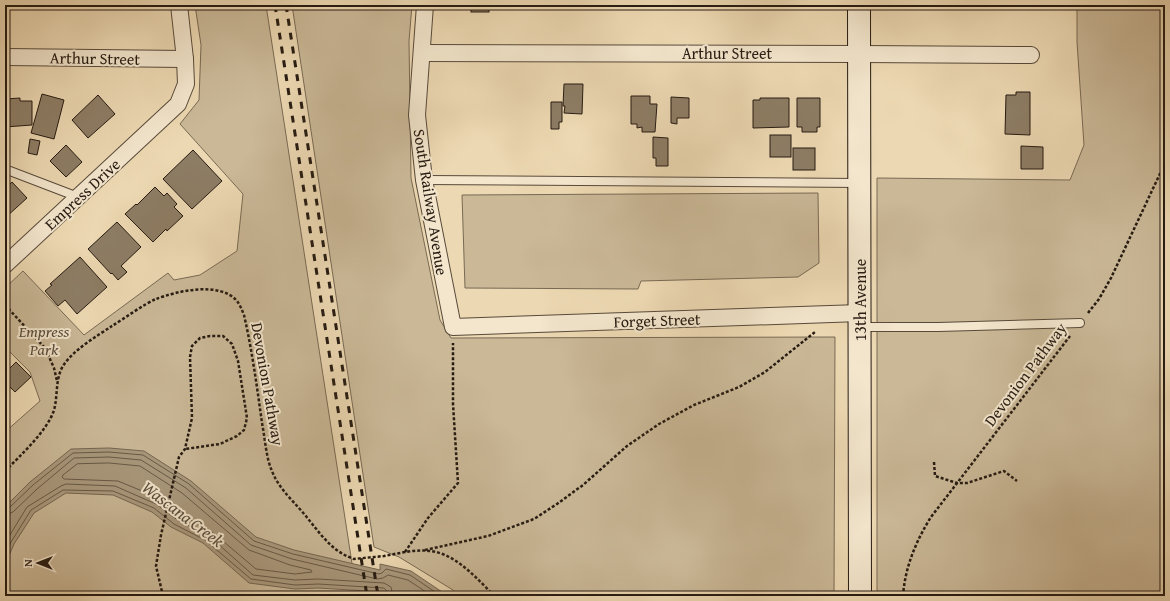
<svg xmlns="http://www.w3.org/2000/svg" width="1170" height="601" font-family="'Gentium Book Plus',serif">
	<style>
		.green { fill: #cab897; stroke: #786a54 }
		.water { fill: #a9987c; stroke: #756652 }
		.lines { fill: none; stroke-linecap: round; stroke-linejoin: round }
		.shore { stroke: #685a47; stroke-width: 1 }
		.building { fill: #8d7d65; stroke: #261b12 }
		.lane-casing { stroke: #584a3a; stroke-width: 10 }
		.street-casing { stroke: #584a3a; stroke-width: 18 }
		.secondary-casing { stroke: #261b12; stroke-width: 24 }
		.path { stroke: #261b12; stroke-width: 2.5; stroke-dasharray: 3 2; stroke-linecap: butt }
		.lane { stroke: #f3e6cd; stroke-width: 8 }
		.street { stroke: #f3e6cd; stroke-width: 16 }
		.secondary { stroke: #f3e6cd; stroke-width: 22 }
		.rail { stroke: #261b12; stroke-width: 3; stroke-dasharray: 7 7; stroke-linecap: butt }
		.labels { text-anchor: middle; stroke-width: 4; stroke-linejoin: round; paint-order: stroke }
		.street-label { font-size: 16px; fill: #261b12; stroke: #f3e6cd }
		.park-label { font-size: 16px; font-style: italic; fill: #574a3a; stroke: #f3e6cd }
		.water-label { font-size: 17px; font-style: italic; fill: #5a4d3c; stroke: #f3e6cd }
	</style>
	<rect width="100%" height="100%" fill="#ecd8b2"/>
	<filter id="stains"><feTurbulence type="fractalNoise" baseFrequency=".005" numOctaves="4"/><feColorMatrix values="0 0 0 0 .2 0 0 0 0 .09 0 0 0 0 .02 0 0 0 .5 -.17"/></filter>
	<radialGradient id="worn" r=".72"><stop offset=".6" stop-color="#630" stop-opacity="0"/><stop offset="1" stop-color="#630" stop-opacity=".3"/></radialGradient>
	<g class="green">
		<path d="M195 5H266L357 596H5V432L40 401 30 372 5 347V288L23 271 84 335 168 273 174 280 200 275 237 251 243 194 180 124 199 100 201 45Z"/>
		<path d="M292 5H412L409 41 411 178 440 320 451 338 835 337 834 596H456L453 590 399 557 374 547Z"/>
		<path d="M1077 5H1165V596H877V178L1070 180 1084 145 1077 42Z"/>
		<path d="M818 193 819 263 798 277 641 281 638 289 465 288 462 195Z"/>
	</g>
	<path class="water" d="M109 448 144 451 191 481 256 537 294 550 380 570V564L411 571 448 596 384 595V592L318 588 295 589 249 583 203 543 171 527 152 512 113 495 66 493 34 513 14 544 5 565V507L30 482 71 449Z"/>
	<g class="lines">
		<g class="shore">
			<path d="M109 463 140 466 182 493 249 550 290 565 311 570 312 572 295 574 256 569 211 531 180 514 159 498 118 481 64 479 62 477 63 475 77 464Z"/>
			<path d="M5 510 9 508 33 485 73 453 109 452 143 455 189 484 254 541 293 554 379 574 382 573 386 569 410 575 441 596"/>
			<path d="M5 515 13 512 37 489 74 458 109 457 141 460 186 488 251 545 292 559 377 579 383 578 388 575 408 580 432 596"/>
			<path d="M5 543 27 507 61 486 66 484 115 486 156 504 176 519 209 536 253 575 295 580 318 579 384 583 391 587 393 596"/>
			<path d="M5 555 11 542 31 510 63 490 113 491 154 508 174 524 205 540 251 579 295 585 318 584 384 588 387 591 388 596"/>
		</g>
	</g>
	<g class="building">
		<rect x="5" y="5" width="43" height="4"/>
		<path d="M55 5H95V8L69 7V9H55Z"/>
		<rect x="471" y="5" width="18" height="7"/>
		<path d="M564 84H583L582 114 564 113 565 106H563Z"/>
		<path d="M1016 92H1030V135L1005 134 1006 95H1016Z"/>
		<path d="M42 94 64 100 54 139 31 133Z"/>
		<path d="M98 95 115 114 88 138 72 120Z"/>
		<path d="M631 96H650V104H657L655 132H642V127L637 128V124H631Z"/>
		<path d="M671 97 689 98V118H677V124L671 123Z"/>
		<path d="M20 98V101H32V125L5 127V99Z"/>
		<path d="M760 98H789V127L753 128V100H760Z"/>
		<path d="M797 98H820V127H817V132H802V127H797Z"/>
		<path d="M551 102H562V122H559V129H551Z"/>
		<rect x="770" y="135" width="21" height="22"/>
		<path d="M653 137 668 138V166H656V158H653Z"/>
		<path d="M30 139 40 141 37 155 28 153Z"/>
		<path d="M66 145 82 162 66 177 50 161Z"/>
		<path d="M1021 146 1043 147V169H1021Z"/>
		<rect x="793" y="148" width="22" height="22"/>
		<path d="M193 150 222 181 192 209 163 179Z"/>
		<path d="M12 182 27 198 5 218V189Z"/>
		<path d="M155 187 164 196 167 193 177 204 174 207 183 216 167 231 166 229 153 242 125 214 136 204 137 205Z"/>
		<path d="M117 222 141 247 121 266 127 272 118 280 112 273 111 274 88 249Z"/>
		<path d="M80 257 107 287 77 314 65 300 58 306 45 291 52 285 50 284Z"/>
		<path d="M16 362 31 377 15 392 5 382V373Z"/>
	</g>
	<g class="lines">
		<defs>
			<g id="lane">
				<path d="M5 171H10L78 197"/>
				<path d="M424 180 859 183"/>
				<path d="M861 327H938L1080 323"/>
			</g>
			<g id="street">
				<path d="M425 5 417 115 424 180 453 327 860 313"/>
				<path d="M422 53 859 54 1031 55"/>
				<path d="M5 57 185 59"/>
				<path d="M5 265 178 104 186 84 185 59 179 5"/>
			</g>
			<path id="secondary" d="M859 5 860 596"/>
		</defs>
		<use href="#lane" class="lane-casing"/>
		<use href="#street" class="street-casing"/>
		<use href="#secondary" class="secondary-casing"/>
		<g class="path">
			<path d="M5 305 45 348 54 368 57 381"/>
			<path d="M1088 313 1099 299 1111 278 1165 163"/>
			<path d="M934 462 935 476 957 483H967L1004 471 1017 481"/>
			<path d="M5 471C20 456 48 430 54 410 58 396 55 379 63 366 73 350 97 336 112 326 125 318 144 304 156 299 177 291 220 281 237 301 240 305 242 310 244 315 252 350 257 387 262 423 265 438 266 458 272 471 279 490 297 504 309 520 322 536 333 552 354 559 364 558 374 557 384 556 401 553 419 548 436 552 458 557 479 580 494 596"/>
			<path d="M425 550 488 536 534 519 557 504 583 485 627 446 659 424 694 405 739 387 765 372 815 332"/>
			<path d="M405 552 428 518 458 483 453 404V343"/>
			<path d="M163 596 156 566 161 535 179 457 185 449 192 418 190 357 192 346 200 338 210 336H223L232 344 238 361 247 418 244 430 237 436 220 444 185 449"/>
			<path d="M903 596C905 567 916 541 931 517L1070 336"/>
		</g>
		<use href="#lane" class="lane"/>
		<use href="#street" class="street"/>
		<use href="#secondary" class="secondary"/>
		<g class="rail">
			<path d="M275 5 367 596"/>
			<path d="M286 5 378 596"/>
		</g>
	</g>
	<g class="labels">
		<g class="street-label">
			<text x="727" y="59">Arthur Street</text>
			<text transform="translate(95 58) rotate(1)" y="6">Arthur Street</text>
			<text transform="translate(82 194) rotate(-43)" y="6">Empress Drive</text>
			<text transform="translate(431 202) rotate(81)" y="6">South Railway Avenue</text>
			<text transform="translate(860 300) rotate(-90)" y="6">13th Avenue</text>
			<text transform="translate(657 320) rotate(-2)" y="6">Forget Street</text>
			<text transform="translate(1025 374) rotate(-53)" y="6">Devonion Pathway</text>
			<text transform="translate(268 384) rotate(80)" y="6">Devonion Pathway</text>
		</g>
		<g class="park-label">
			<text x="44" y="337">Empress<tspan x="44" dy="18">Park</tspan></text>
		</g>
		<g class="water-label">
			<text transform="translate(183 514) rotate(37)" y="6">Wascana Creek</text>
		</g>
	</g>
	<rect width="1170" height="601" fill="none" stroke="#ecd8b2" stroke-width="20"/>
	<rect x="6" y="6" width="1158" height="589" fill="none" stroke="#261b12" stroke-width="2"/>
	<rect x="10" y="10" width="1150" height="581" fill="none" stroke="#261b12"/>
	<g transform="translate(38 563) rotate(270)" stroke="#f3e6cd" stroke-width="3" paint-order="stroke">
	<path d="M0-3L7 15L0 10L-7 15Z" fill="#261b12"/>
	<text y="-6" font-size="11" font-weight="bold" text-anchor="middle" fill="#261b12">N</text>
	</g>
	<rect width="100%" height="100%" filter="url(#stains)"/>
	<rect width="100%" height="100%" fill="url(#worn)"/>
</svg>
